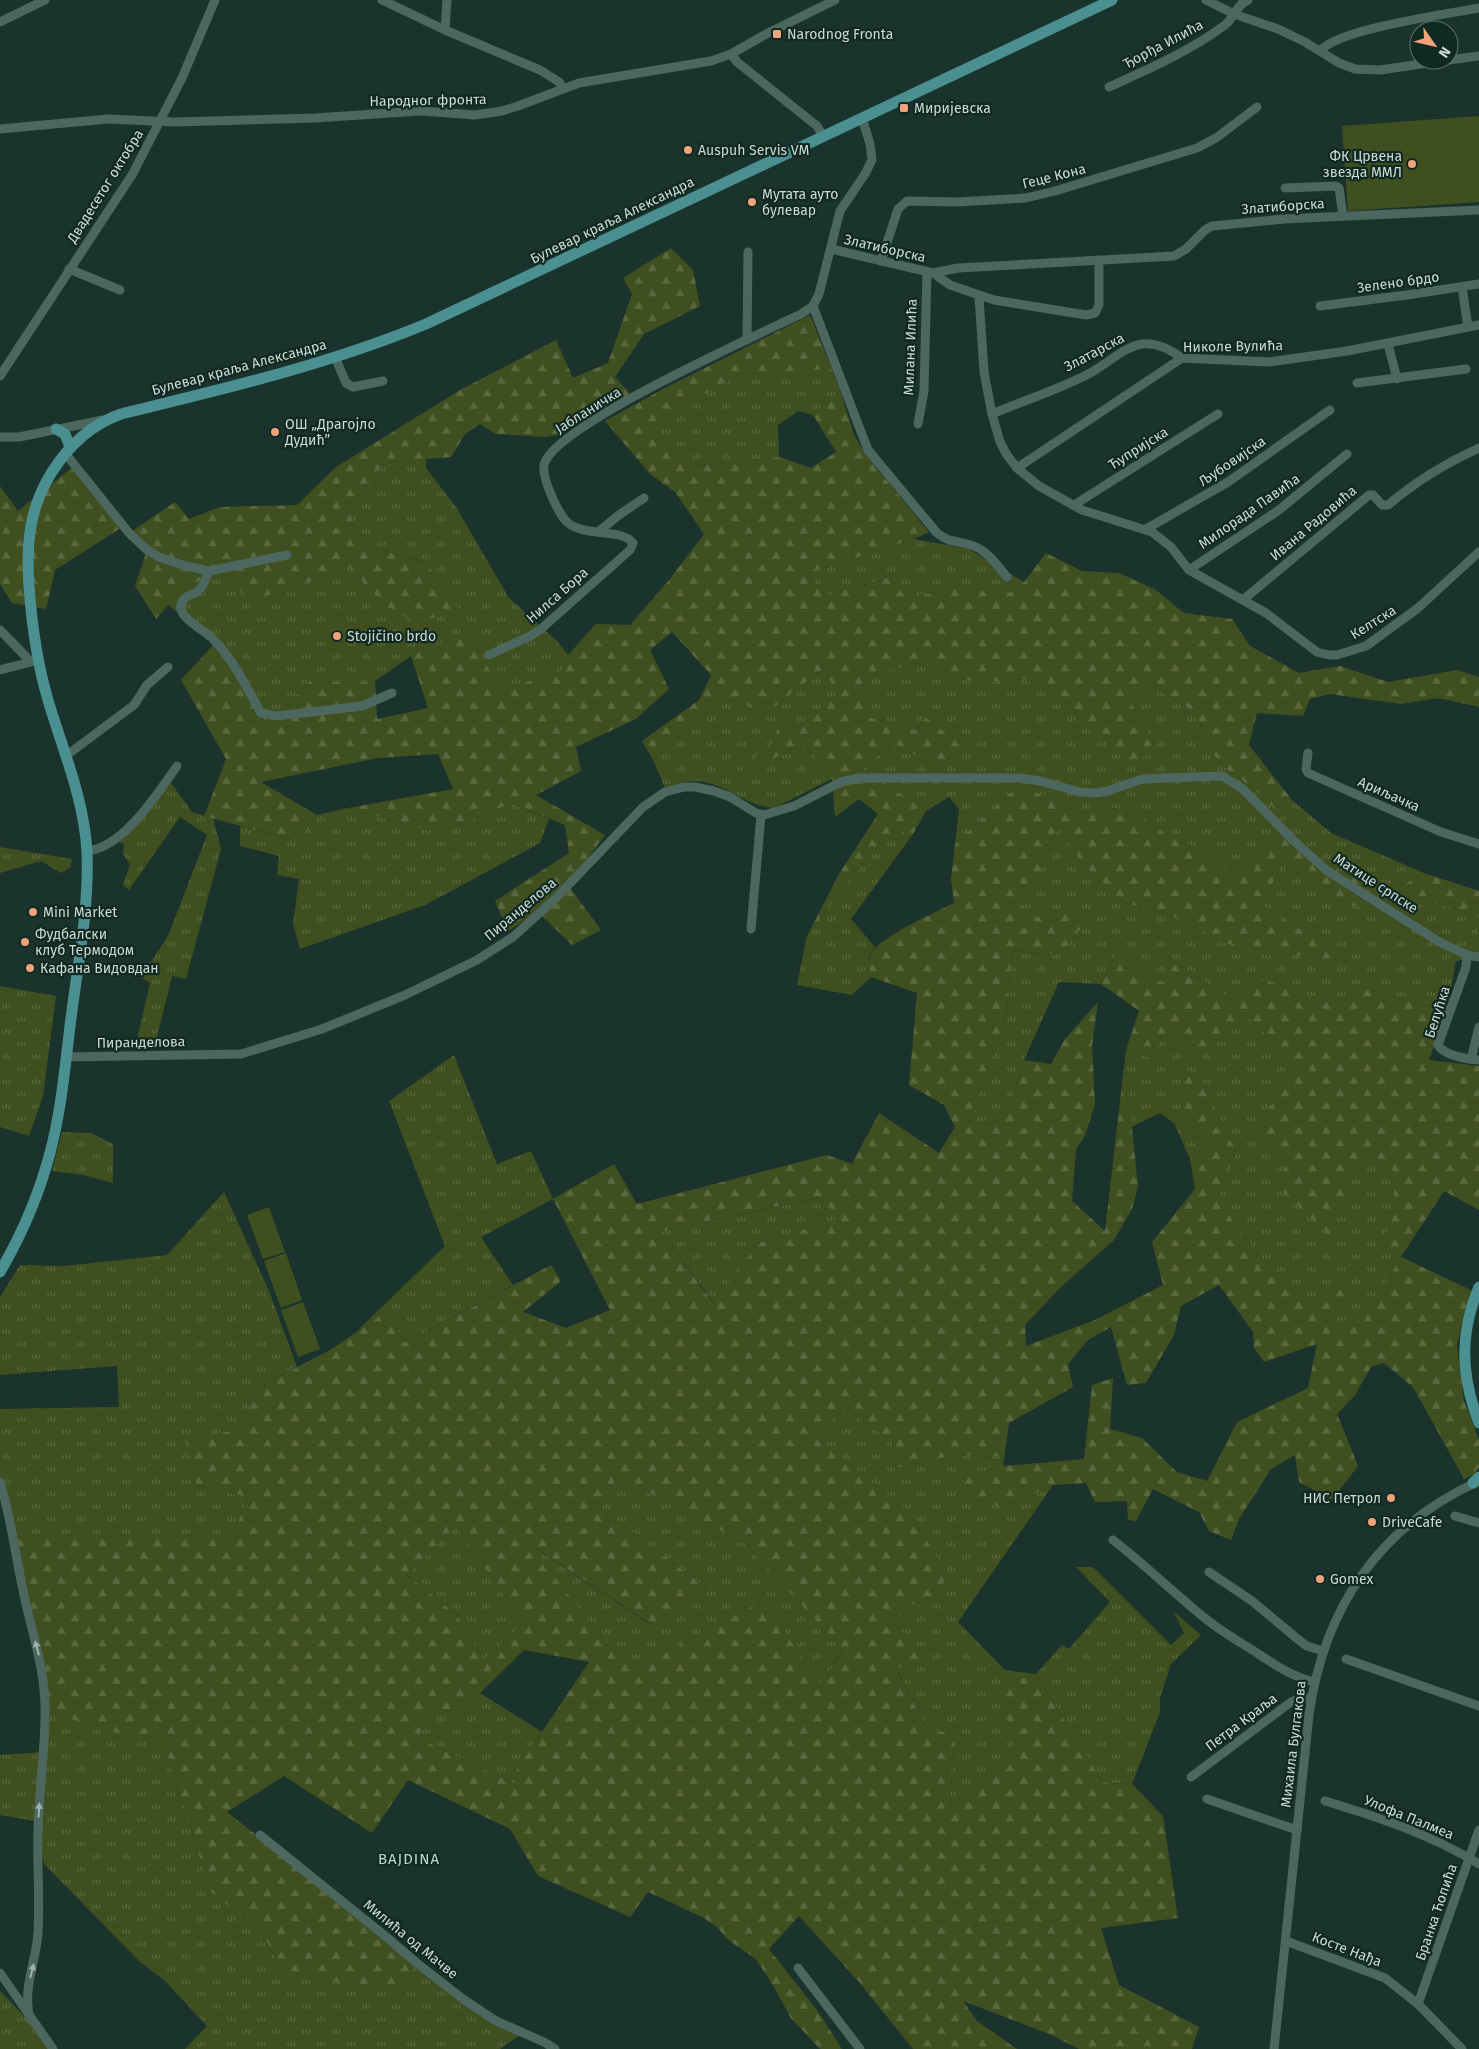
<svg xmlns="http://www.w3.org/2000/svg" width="1479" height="2049" font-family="'Fira Sans',sans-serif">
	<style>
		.grass { fill: url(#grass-tufts) }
		.forest { fill: url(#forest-firs); fill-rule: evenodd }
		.park { fill: #404f1f }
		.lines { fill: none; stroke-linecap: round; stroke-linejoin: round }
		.minor { stroke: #4c6760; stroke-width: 9 }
		.major { stroke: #4a9091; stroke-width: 11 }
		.oneway { fill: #9fb2ac }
		.poi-dot { fill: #f1a27b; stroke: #102a23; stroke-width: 2 }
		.labels { text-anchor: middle; stroke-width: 4.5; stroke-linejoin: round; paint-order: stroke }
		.poi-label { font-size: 14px; fill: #cbdad5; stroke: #102a23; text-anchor: start }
		.street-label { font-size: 14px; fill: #cbdad5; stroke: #102a23 }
		.neighbourhood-label { font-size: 15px; letter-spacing: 1px; fill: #bbdad1; stroke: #102a23 }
	</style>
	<defs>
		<pattern id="grass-tufts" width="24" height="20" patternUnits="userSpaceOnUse" patternTransform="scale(1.25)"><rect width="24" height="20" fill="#404f1f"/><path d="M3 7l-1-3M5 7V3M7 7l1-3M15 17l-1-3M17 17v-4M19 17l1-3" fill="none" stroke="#5a683f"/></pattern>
		<pattern id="forest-firs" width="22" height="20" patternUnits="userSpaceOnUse" patternTransform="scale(1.25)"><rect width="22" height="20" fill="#404f1f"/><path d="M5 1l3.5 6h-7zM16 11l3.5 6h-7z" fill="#5a683f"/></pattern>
	</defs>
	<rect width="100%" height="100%" fill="#1a342d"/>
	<g class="grass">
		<path d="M832 369 840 390 813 415 798 411 778 425 779 457 690 467 644 427 743 373Z"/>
		<path d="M426 459V468L456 507 509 598 558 642 564 672 500 689 468 633 411 656 375 681 309 682 267 727 216 642 168 605 181 590 227 568 297 589 345 563 383 604 426 562 367 546 351 518 349 501 362 491 384 463Z"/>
		<path d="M914 539 969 549 1024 582 1001 598 968 585 909 598 887 578 826 596 807 574Z"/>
		<path d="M917 662 976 683 1022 679 1051 687 1092 730 1156 748 1130 701 1152 686 1196 713 1208 749 1227 769 1264 797 1283 818 1292 800 1331 833 1424 873 1401 886 1397 897 1342 873 1290 832 1255 852 1232 875 1203 851 1169 836 1126 807 1079 813 1046 796 1017 786 955 844 959 809 949 797 926 811 860 767 895 744 934 766 966 750 924 716 918 731 868 717 863 679Z"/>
		<path d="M824 668 838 696 800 726 775 741 735 777 804 744 832 779 774 808C746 806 723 782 696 781 685 781 675 785 665 788L653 760 723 698 766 713Z"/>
		<path d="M168 779 192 812 213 818 221 849 186 979 172 976 155 1045 136 1044 150 983 128 969 151 962 168 936 207 835 180 817 129 890 123 885 130 864 123 854 124 844 114 839Z"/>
		<path d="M511 803 549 819 540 843 425 905 300 949 293 924 299 879 277 875 279 856 240 846V826L301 842 317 815 348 808 426 830 460 825Z"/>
		<path d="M1060 824 1080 861 1123 902 1171 916 1243 949 1350 961 1263 906 1282 861 1339 903 1417 897 1479 917V957L1456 961 1447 1010 1392 997 1360 987 1332 1004 1266 980 1232 1000 1165 955 1172 983 1155 980 1116 954 1101 984 1059 982 1024 1060 1011 1105 989 1125 968 1121 1006 1021 1012 951 1060 954 1071 909 1024 921 1019 892 1038 876Z"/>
		<path d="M893 829 913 834 851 919 875 947 869 956 871 977 852 995 797 985 807 936 853 875Z"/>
		<path d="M0 847 72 859 70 868 61 873 41 861 0 873Z"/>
		<path d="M0 986 56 996 43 1096 29 1136 0 1127Z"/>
		<path d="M1250 1018 1295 1063 1256 1134 1287 1165 1342 1208 1354 1167 1373 1155 1396 1173 1393 1218 1381 1244 1401 1257 1361 1326 1331 1324V1314L1358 1294 1314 1304 1279 1280 1234 1224 1219 1194 1236 1151 1202 1081 1181 1070 1201 1131 1208 1145 1190 1159 1174 1123 1160 1113 1131 1127 1125 1058 1126 1050 1150 1057 1164 1034 1200 1052Z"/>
		<path d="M454 1055 497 1164 531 1151 553 1199 481 1237 513 1285 405 1343 388 1312 356 1332 445 1246 389 1101Z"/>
		<path d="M62 1132 91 1133 113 1144V1183L83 1175 52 1171Z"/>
		<path d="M224 1192 269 1291 297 1367 248 1393 254 1427 197 1486 248 1497 233 1534H40L12 1537 0 1493V1409L119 1407 117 1366 0 1375V1297L20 1265 64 1266 167 1255Z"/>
		<path d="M822 1197 839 1219 759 1243 714 1303 661 1231Z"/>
		<path d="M844 1407 892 1442 896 1468 954 1455 1004 1457 992 1469 965 1479 956 1492 1004 1509 1053 1485 958 1622 1005 1670 1036 1674 1062 1645 1069 1649 1110 1602 1076 1567H1093L1171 1645 1184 1633 1174 1612 1201 1635 1171 1664 1160 1698V1712L1132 1784 1103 1783 1036 1674 1015 1748 950 1806 955 1734 927 1729 896 1668 927 1655 892 1623 912 1605 934 1596 947 1577 931 1547 907 1510 817 1439Z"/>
		<path d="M618 1475 747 1545 843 1649 821 1687 764 1600 637 1668 617 1657 526 1542 650 1624 707 1588 601 1509Z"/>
		<path d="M456 1525 523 1624 483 1660 457 1615 407 1575Z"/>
		<path d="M480 1693 542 1732 515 1772V1784L428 1743 420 1734 432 1709 459 1711Z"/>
		<path d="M45 1711 163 1740 210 1891 262 1933 283 1972 418 1964 449 1988 523 2033 500 2049H185L207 2026 165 1981 140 1962 44 1864 35 1821 0 1815V1755L44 1752Z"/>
		<path d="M0 1991 56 2049H0Z"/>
	</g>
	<g class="forest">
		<path d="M671 248 693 270 700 306 644 334 615 377 630 394 581 419 561 434 546 437 496 434 480 424 465 434 451 457 384 463 362 491 349 501 351 518 367 546 425 562 461 612 414 622 383 604 345 563 297 589 246 600 226 568 181 590 156 619 135 586 147 550 129 533 175 502 189 519 220 507 297 505 336 467 460 390 556 340 573 378 608 363 632 294 623 278Z"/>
		<path d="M810 315 832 369 743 373 645 427 690 467 779 457 811 468 836 452 813 415 840 390 854 435 867 456 929 532 914 539 807 574 826 596 887 578 909 598 968 585 1001 598 1024 582 1046 553 1082 571 1119 573 1156 590 1184 613 1232 619 1250 646 1299 673 1340 666 1388 682 1457 670 1479 677V707L1438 698 1401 704 1330 694 1310 699 1303 716 1257 713 1249 745 1292 800 1283 819 1264 797 1227 769 1208 749 1196 713 1152 686 1130 701 1156 748 1135 764 1092 730 1051 687 1022 679 976 683 917 662 863 679 868 717 918 731 924 716 967 750 934 766 895 744 861 767 926 811 913 834 893 829 853 875 807 936 839 874 878 814 859 799 835 817 832 779 804 744 733 778 775 741 779 720 800 726 837 695 824 668 766 713 723 698 653 760 642 741 699 700 711 675 672 632 650 650 669 689 636 719 576 747 581 771 536 795 605 835 568 885 601 930 572 945 538 912 508 931 495 901 569 853 565 825 511 803 460 825 426 830 348 808 453 789 438 754 378 758 261 782 317 815 301 842 204 816 226 759 181 680 216 642 267 727 309 682 375 681 377 719 428 708 411 656 468 632 500 689 563 672 558 642 568 655 596 624 630 625 669 580 704 534 675 492 650 474 605 421 663 389Z"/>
		<path d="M75 465 124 526 55 570 46 609 12 603 0 584V486L18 511Z"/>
		<path d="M1017 786 1046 796 1079 813 1126 807 1169 836 1203 851 1232 875 1255 852 1290 832 1342 873 1397 897 1401 886 1424 873 1479 891V917L1417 897 1409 914 1339 903 1282 861 1263 906 1351 961 1239 949 1171 916 1123 902 1080 861 1060 824 1038 876 1019 892 1024 920 1071 909 1081 928 1060 954 1012 951 1006 1021 968 1121 989 1125 1011 1105 1024 1060 1051 1064 1065 1039 1098 1002 1092 1046 1095 1104 1085 1136 1076 1149 1072 1201 1105 1231 1125 1058 1138 1187 1132 1209 1114 1240 1061 1287 1025 1325 1026 1346 1095 1320 1163 1285 1152 1242 1195 1189 1190 1159 1208 1145 1201 1131 1185 1122 1181 1070 1202 1081 1236 1151 1219 1194 1234 1224 1279 1280 1314 1304 1328 1287 1358 1294 1331 1314V1324L1361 1326 1401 1257 1381 1244 1393 1218 1395 1173 1373 1155 1354 1167 1342 1208 1329 1235 1280 1189 1286 1165 1256 1134 1294 1063 1250 1018 1200 1052 1164 1034 1150 1057 1126 1050 1139 1011 1101 984 1116 954 1155 980 1171 983 1165 955 1232 1000 1266 980 1332 1004 1360 987 1392 997 1447 1010 1429 1060 1479 1066V1210L1444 1191 1401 1257 1473 1291 1463 1318 1457 1346 1464 1401 1479 1440V1467L1474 1474 1464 1479 1413 1387 1384 1363 1371 1367 1355 1395 1337 1414 1358 1466 1332 1500 1299 1482 1295 1455 1271 1469 1239 1519 1231 1540 1209 1531 1199 1512 1153 1489 1136 1521 1128 1520 1127 1501 1095 1502 1086 1483 1053 1485 1004 1509 955 1492 965 1479 992 1469 1003 1457 954 1455 896 1468 892 1442 844 1407 817 1439 907 1510 931 1547 948 1577 934 1596 912 1605 892 1623 927 1655 896 1669 927 1729 955 1734 950 1806 1015 1748 997 1686 1036 1674 1103 1783 1132 1784 1163 1816 1178 1918 1101 1928 1119 1985 1199 2027 1192 2049H1079L1049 2034 963 2001 977 2021 1017 2049H913L859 1982 799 1916 769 1949 817 2010 842 2049H820L790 2017 777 1992 756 1959 727 1939 718 1928 704 1918 648 1892 630 1917 538 1876 510 1829 408 1780 372 1833 284 1776 227 1812 390 1940 418 1964 397 1986H359L283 1972 262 1933 210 1891 163 1740 114 1732 45 1711 12 1537 40 1534H233L248 1497 197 1486 185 1439 254 1427 248 1393 330 1350 388 1311 405 1343 551 1265 561 1281 523 1312 566 1328 610 1310 553 1199 614 1164 637 1204 827 1155 852 1164 879 1113 939 1153 955 1127 944 1105 909 1085 917 993 871 977C870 970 868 960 871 954 879 937 936 912 954 903L951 880 955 844ZM821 1197 838 1219 759 1243 713 1303 661 1231ZM1219 1285 1253 1332 1254 1348 1264 1362 1317 1344 1308 1388 1237 1422 1207 1481 1177 1472 1142 1438 1110 1429 1113 1378 1092 1385 1084 1459 1003 1466 1009 1423 1073 1387 1068 1364 1088 1340 1111 1327 1127 1385 1146 1383 1174 1335 1181 1306ZM618 1475 747 1545 843 1650 821 1687 764 1600 637 1668 617 1657 528 1543 651 1624 707 1588 601 1509ZM456 1525 523 1624 483 1660 457 1615 407 1575ZM524 1650 589 1662 515 1772V1784L428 1743 420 1734 432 1709 459 1711 480 1693Z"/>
	</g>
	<g class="park">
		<path d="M1479 116V202L1348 211 1342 126Z"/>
		<path d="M269 1207 285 1252 263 1259 247 1215Z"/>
		<path d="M286 1253 302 1300 281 1308 264 1261Z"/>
		<path d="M303 1302 320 1349 298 1357 281 1310Z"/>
	</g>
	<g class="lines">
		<g class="minor">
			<path d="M382 0 445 30 540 70 559 82 563 88"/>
			<path d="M1206 0 1234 14 1278 29 1305 42 1339 63 1355 69 1380 70 1448 60"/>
			<path d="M0 22 45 0"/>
			<path d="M445 30 447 0"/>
			<path d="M1320 51C1338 29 1447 14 1479 8"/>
			<path d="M731 54 737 62 817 126 823 136"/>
			<path d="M1449 60 1479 56"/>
			<path d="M1109 87C1149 69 1190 51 1225 25 1235 17 1236 5 1248 0"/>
			<path d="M862 118 870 144 872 160 865 174 840 211 819 294 813 306 868 450 937 533C948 542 957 541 971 545 987 550 997 565 1007 577"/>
			<path d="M0 129 108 119 174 122 315 118 421 111 475 115 502 111 518 106 579 83 711 61 731 54 768 33 835 0"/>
			<path d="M1285 188 1336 186 1339 188 1343 216"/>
			<path d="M831 249 933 273 950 285 994 300 1086 315 1095 313 1099 305V260"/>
			<path d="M881 261 898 209 907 201 957 202 1026 198 1055 191 1197 148 1216 138 1257 107"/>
			<path d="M69 269 120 290"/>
			<path d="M933 273 958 268 1174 256 1186 249 1205 230 1212 226 1284 219 1479 210"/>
			<path d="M1462 287 1468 327"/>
			<path d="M979 297 984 372 992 414 1000 442 1007 455 1017 468 1039 486 1082 510 1152 532 1171 547 1189 570 1266 613 1317 652 1329 655H1337L1366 646 1418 608 1479 552"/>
			<path d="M1320 306 1407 295 1479 284"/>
			<path d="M747 340 748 252"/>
			<path d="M1388 344 1397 379"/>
			<path d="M335 357 346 383 353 387 383 381"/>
			<path d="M0 376 132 175 182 78 215 0"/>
			<path d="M1357 383 1466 369"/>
			<path d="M992 414C1025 400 1061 389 1092 372 1108 363 1124 347 1142 344 1156 342 1171 350 1182 358"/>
			<path d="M918 424 924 391 927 272"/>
			<path d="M0 437H19L103 420"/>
			<path d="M65 453 129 533 147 550 159 557 182 565 209 571 287 555"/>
			<path d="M1017 468 1182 358 1269 362 1347 351 1479 325"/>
			<path d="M1074 505 1218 414"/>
			<path d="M1146 529 1228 482 1330 410"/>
			<path d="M598 532 619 515 644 498"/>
			<path d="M1189 570 1279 510 1347 454"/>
			<path d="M209 571C206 577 204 586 198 591 192 596 184 595 181 604 177 618 205 630 213 639 233 659 247 688 261 713L277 716 362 706 392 693"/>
			<path d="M1244 599 1369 495H1373L1382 505H1388C1416 481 1446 463 1479 448"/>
			<path d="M0 630 30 661"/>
			<path d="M489 655 532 635 541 629 630 550 633 543C620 527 582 538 566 521 558 512 539 474 545 462 561 423 755 336 801 314L813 306"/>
			<path d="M0 670 35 661"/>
			<path d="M1308 753 1306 769 1308 773 1441 832 1479 844"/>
			<path d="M67 755 134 705 147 685 168 667"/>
			<path d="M87 851C124 847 157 794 177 766"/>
			<path d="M751 929 761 815"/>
			<path d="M1467 955 1466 967 1438 1045C1445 1056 1467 1059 1479 1060"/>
			<path d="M66 1057 241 1054 322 1029 405 995 477 960 513 937 556 898 643 807 665 792 684 787H695L714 791 730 797 756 813 764 815 794 806 841 782 859 778H1020L1040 781 1080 792 1095 793 1108 791 1142 779 1222 776 1243 789 1293 840 1326 870 1441 943 1467 955 1479 957"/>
			<path d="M1471 1059 1479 1027"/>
			<path d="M0 1482C11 1517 15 1554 23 1590 31 1631 46 1670 45 1713 45 1752 39 1791 38 1831 37 1865 40 1899 38 1933 36 1962 22 1990 30 2019"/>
			<path d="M1455 1516 1479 1523"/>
			<path d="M1113 1540C1145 1565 1174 1593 1206 1619 1222 1632 1240 1642 1257 1653 1275 1665 1293 1677 1314 1682"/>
			<path d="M1209 1572 1252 1601 1300 1641 1307 1646 1323 1651"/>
			<path d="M1346 1659 1479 1706"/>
			<path d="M1191 1777 1291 1702 1300 1698H1311"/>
			<path d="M1207 1799 1297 1830"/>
			<path d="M1325 1801C1378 1817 1432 1835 1479 1864"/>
			<path d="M260 1835 390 1940 418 1964 463 1999 496 2021 544 2042 555 2049"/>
			<path d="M1286 1941 1385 1978 1418 2004 1462 2049"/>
			<path d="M798 1968 860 2049"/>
			<path d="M0 1973 53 2049"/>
			<path d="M1418 2004 1479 1830"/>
			<path d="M1274 2049 1309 1715C1324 1608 1379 1526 1479 1481"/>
		</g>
		<g class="major">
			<path d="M56 429 65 434 70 447"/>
			<path d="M0 1272C22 1234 39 1195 50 1153 63 1104 66 1053 73 1003 80 952 89 903 87 852 84 798 63 751 48 700 37 663 32 626 29 587 26 545 29 508 52 472 69 445 90 425 121 414 223 389 327 365 426 324L1112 0"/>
			<path d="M1479 1287C1459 1334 1461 1376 1479 1423"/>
			<path d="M1473 1483 1479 1477"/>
		</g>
	</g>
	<defs><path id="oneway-solid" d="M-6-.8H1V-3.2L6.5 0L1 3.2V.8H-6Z" transform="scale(1.25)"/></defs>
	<g class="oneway">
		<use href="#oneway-solid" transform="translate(37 1648) rotate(-105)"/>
		<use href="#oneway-solid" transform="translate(39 1810) rotate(-87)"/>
		<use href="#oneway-solid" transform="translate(32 1971) rotate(-76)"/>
	</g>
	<g class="poi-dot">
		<rect x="772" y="29" width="10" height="10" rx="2.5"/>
		<rect x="899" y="103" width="10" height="10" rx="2.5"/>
		<circle cx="688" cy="150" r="5"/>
		<circle cx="1412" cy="164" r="5"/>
		<circle cx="752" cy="202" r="5"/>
		<circle cx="275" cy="432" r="5"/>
		<circle cx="337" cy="636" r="5"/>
		<circle cx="33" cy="912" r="5"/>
		<circle cx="25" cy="942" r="5"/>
		<circle cx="30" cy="968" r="5"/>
		<circle cx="1391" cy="1498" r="5"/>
		<circle cx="1372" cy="1522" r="5"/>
		<circle cx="1320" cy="1579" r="5"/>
	</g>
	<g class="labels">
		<g class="poi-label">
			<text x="787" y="39">Narodnog Fronta</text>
			<text x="914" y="113">Миријевска</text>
			<text x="698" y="155">Auspuh Servis VM</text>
			<text x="1402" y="161" text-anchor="end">ФК Црвена<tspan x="1402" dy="16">звезда ММЛ</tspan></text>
			<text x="762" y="199">Мутата ауто<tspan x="762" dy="16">булевар</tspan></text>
			<text x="285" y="429">ОШ „Драгојло<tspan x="285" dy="16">Дудић”</tspan></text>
			<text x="347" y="641">Stojičino brdo</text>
			<text x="43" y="917">Mini Market</text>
			<text x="35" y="939">Фудбалски<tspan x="35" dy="16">клуб Термодом</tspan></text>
			<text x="40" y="973">Кафана Видовдан</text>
			<text x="1381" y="1503" text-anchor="end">НИС Петрол</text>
			<text x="1382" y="1527">DriveCafe</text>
			<text x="1330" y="1584">Gomex</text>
		</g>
		<g class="street-label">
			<text transform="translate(1163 44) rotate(-28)" y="5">Ђорђа Илића</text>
			<text transform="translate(428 100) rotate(-1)" y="5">Народног фронта</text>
			<text transform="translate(1054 176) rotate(-14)" y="5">Геце Кона</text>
			<text transform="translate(105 186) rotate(-58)" y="5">Двадесетог октобра</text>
			<text transform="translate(1283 206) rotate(-4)" y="5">Златиборска</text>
			<text transform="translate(612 220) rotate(-26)" y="5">Булевар краља Александра</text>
			<text transform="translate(885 248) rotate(13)" y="5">Златиборска</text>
			<text transform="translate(1398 282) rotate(-8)" y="5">Зелено брдо</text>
			<text transform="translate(1233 346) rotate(-1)" y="5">Николе Вулића</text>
			<text transform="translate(910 347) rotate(-88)" y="5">Милана Илића</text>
			<text transform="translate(1094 352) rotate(-28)" y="5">Златарска</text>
			<text transform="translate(239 367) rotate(-15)" y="5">Булевар краља Александра</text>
			<text transform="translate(588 410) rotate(-32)" y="5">Јабланичка</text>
			<text transform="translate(1138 448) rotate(-32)" y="5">Ћупријска</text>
			<text transform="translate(1232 461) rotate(-34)" y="5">Љубовијска</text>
			<text transform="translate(1249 511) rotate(-35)" y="5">Милорада Павића</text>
			<text transform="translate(1313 523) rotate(-40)" y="5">Ивана Радовића</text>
			<text transform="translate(557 595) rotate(-41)" y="5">Нилса Бора</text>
			<text transform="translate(1373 622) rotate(-32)" y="5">Келтска</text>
			<text transform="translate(1389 794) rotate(24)" y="5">Ариљачка</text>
			<text transform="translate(1376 883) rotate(33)" y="5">Матице српске</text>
			<text transform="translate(520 909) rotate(-40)" y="5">Пиранделова</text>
			<text transform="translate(1437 1012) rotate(-72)" y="5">Белућка</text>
			<text transform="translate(141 1042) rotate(-1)" y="5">Пиранделова</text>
			<text transform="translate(1241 1722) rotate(-37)" y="5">Петра Краља</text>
			<text transform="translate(1293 1744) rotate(-83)" y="5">Михаила Булгакова</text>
			<text transform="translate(1409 1817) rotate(22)" y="5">Улофа Палмеа</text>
			<text transform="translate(1436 1912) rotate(-71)" y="5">Бранка Ћопића</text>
			<text transform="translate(411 1939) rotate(39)" y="5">Милића од Мачве</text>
			<text transform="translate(1347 1949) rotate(21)" y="5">Косте Нађа</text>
		</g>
		<g class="neighbourhood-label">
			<text x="409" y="1864">BAJDINA</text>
		</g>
	</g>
	<g transform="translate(1434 45) rotate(124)"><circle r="24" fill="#102a23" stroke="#5b706a"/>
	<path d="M0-4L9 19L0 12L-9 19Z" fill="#f1a27b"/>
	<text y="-8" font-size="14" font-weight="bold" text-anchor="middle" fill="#cbdad5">N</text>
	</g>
</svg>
